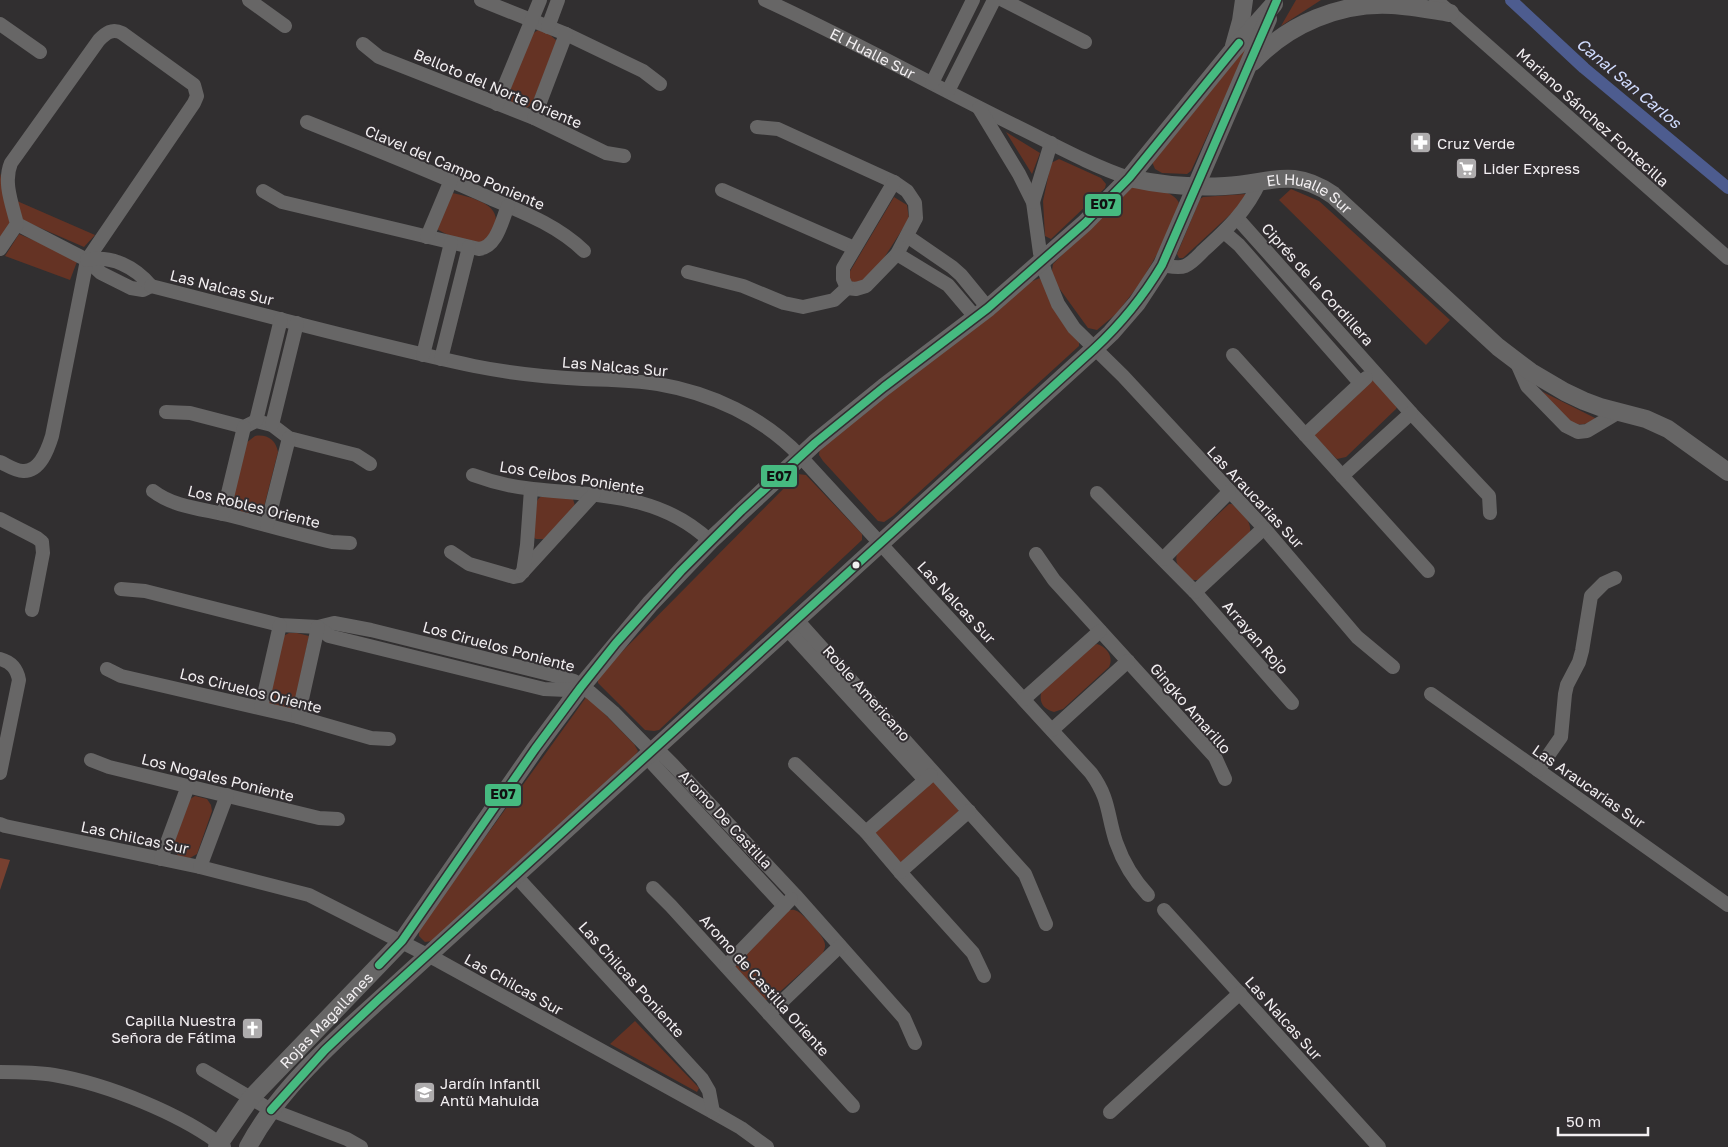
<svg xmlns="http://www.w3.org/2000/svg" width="1728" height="1147" font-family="'Golos Text',sans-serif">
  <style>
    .green { fill: #653324 }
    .forest { fill: #774030 }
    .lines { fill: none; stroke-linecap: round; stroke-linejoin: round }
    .canal { stroke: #4d5c8f; stroke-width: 12 }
    .minor { stroke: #676666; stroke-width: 14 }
    .tertiary { stroke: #676666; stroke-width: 18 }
    .bus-1-casing { stroke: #322e31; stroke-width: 11 }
    .bus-1 { stroke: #46ba80; stroke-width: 8 }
    .bus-dot { fill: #f2eff1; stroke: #322e31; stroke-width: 2 }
    .labels { text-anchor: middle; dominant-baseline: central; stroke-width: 4; stroke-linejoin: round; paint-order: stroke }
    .street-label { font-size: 15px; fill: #f2eff1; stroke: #322e31 }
    .poi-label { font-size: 15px; fill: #f2eff1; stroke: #322e31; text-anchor: start }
    .water-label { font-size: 16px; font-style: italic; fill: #d0dcfe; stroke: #322e31 }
    .line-badge { stroke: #322e31; stroke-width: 2 }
    .pale-badge-label { font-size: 14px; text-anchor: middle; font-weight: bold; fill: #111 }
  </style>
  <rect width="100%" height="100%" fill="#312f30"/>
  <path class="green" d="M1296,0H1321L1281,26Z
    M538,30L548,33L557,41L532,104L527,108C517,105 508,104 507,92L532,34Z
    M1253,36L1191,171L1187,174L1162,173L1155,169L1152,162Z
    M1006,132L1040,153L1032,174Z
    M1059,159L1101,178L1106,184L1105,188L1051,239L1045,236L1043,201L1051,163Z
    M0,173L10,224L0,238Z
    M1133,184C1147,188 1173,189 1179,203L1168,235L1141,282L1117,313L1097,330L1088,328L1051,277L1053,264Z
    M1291,189L1319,201L1450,320L1426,345L1279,200Z
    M452,193C466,196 496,202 496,220C496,226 492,230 490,235C487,239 484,243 478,244C470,244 444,234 437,229Z
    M1246,194L1247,199L1183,258H1179L1177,254L1200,199L1203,197Z
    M894,197L907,205L909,219L882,261L858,285L846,278Z
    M17,201L95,235L84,247L22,220Z
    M19,234L78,259L70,280L5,256Z
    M1040,278L1059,316L1079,341V346L893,516L884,522L878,521L823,461L819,455L820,447L1030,282Z
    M1370,374L1397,407L1396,409L1346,457L1337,459L1313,436Z
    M1539,390L1597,419C1569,436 1556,409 1539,390Z
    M255,436C267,434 276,440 278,452L264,507C253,516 240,515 232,502L246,443Z
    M798,474L806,475L862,534V540L659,730L654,731L645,730L598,683V676Z
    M548,496L573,499L575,506L544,539H536L533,537C534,528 533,504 539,498C541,496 545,496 548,496Z
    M1229,504H1232C1241,512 1252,520 1250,533L1198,580H1192C1183,571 1172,565 1178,552Z
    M289,633H297L309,636L294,707L291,710L268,706L283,636Z
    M1097,644C1107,647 1114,657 1109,667L1063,709L1054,712C1043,709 1038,702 1042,690L1090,647Z
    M587,696L634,744L638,751L633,758L432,941L425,942L419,936V929Z
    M934,781L959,807L958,812L902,862L900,863L875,834L876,829Z
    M195,796L207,799L211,805L212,811L197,854L190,858L179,857L172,848L190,799Z
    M789,910C792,910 793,909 797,911C803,914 822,934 824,941C826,945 825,948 823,953L773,998L766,1000L763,999L735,969V963Z
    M635,1021L699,1088L697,1092L610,1044Z"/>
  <path class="forest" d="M0,858L10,860L0,890Z"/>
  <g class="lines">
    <path class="canal" d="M1511,0L1584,68L1728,188"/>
    <g class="minor">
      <path d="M249,0L285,26"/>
      <path d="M481,0L566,34L643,71L660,84"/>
      <path id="s1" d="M765,0C850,39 932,85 1016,126C1053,144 1090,165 1129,178"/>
      <path d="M1003,0L1085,42"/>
      <path d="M1436,0L1728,258"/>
      <path d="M0,24L40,52"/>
      <path d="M548,27L558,0"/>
      <path d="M363,44L379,57L534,118L606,153L624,156"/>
      <path d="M932,83L973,0"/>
      <path d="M948,91L994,0"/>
      <path d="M497,104L540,0"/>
      <path d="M979,108L1019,174L1033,202L1040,253L1045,272L1058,304L1074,328L1123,376L1264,528L1357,637L1393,667"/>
      <path d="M534,118L566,34"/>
      <path d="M307,122C369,147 431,171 492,199C525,213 558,226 584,251"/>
      <path d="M757,127L778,129L894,182L907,191L915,203L916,218L897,254L866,286L856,289L847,288"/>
      <path d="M722,190L854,248"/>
      <path d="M263,191L282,202L479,249C497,247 502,220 508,206"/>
      <path d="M1033,202L1051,143"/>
      <path d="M1237,218L1411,413L1489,496L1490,513"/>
      <path d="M17,224L87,260L101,273L131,288L143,290L151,286"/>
      <path d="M1224,232L1239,245L1360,383"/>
      <path d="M907,236L952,267L961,275L988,308"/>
      <path d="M427,237L451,180"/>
      <path d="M0,249L17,224C12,204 3,182 11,163L99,40C106,33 112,28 122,33L194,85L197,96L194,103L87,260L52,436C48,449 40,472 23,471C15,471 7,465 0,462"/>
      <path d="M897,254L948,285L976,318"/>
      <path d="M87,260C112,255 135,267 151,286"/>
      <path d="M1162,265C1169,266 1178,269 1185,266C1192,263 1198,256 1203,251C1226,230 1247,211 1260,181"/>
      <path d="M688,272L743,286L784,303L803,307L834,300L847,288"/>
      <path d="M151,286C258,313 365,343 474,366C509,373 546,377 583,379C608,380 633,380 658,384C711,393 763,417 800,456L1091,773C1110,799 1107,815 1116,842C1123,862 1134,880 1148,895"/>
      <path d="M847,288L843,279V268L894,182"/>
      <path d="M423,355L451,243"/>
      <path d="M1233,355L1428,571"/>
      <path d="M441,359L469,247"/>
      <path d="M1516,361L1527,386L1566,426L1578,432L1587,431L1619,412"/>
      <path d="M166,412L190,413L244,427L256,421L272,425L289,438L356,455L370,464"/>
      <path d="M256,421L281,319"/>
      <path d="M272,425L297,323"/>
      <path d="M1305,435L1366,378"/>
      <path d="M473,475C492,482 512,487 533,489C598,496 659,493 710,541"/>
      <path d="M1342,476L1411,413"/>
      <path d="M153,491C175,508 205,509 232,516C266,525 298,534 332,542L350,543"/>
      <path d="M1097,493L1195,592L1292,703"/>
      <path d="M223,514L244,427"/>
      <path d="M0,519L37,538L42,542L43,553L32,610"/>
      <path d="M267,525L289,438"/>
      <path d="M451,552L469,564L514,577L519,576L594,494"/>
      <path d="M1036,554L1054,580L1215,757L1225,779"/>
      <path d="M1163,559L1229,492"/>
      <path d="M523,572L527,545L531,489"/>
      <path d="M121,589L145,591L280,625L318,627L334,623L371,630L553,675L574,681L591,693L613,712L651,751L663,755L673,765L795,895L904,1018L915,1043"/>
      <path d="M1195,592L1264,528"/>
      <path d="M796,619L1025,874L1046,924"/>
      <path d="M318,627L329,636L544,689L567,690L581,687"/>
      <path d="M786,628L925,780"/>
      <path d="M0,659C11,662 17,668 19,680L0,773"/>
      <path d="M107,669L121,676L298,717L371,738L389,739"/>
      <path d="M1431,694L1728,905"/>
      <path d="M1024,699L1100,631"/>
      <path d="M261,708L280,625"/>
      <path d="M298,717L318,627"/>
      <path d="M1052,730L1128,661"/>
      <path d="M651,751L653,764L784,906"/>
      <path d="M91,760L109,767L319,818L338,819"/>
      <path d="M795,764L866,832L900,872L973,953L984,976"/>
      <path d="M1538,770L1561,737L1565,694L1567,685L1579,662L1582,651L1591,596L1604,583L1615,578"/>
      <path d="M0,824L5,826L200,867L309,895L439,961L713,1112L741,1128L767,1147"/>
      <path d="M866,832L931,775"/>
      <path d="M161,859L188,786"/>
      <path d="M200,867L227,795"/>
      <path d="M900,872L969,811"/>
      <path d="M515,875L702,1079L709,1091L713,1112"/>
      <path d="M653,888L671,906L853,1106"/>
      <path d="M1164,910L1379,1147"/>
      <path d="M726,966L791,899"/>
      <path d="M769,1014L840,946"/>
      <path d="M203,1070L271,1110L347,1139L361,1147"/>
      <path d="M0,1072C18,1072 36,1072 54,1075C107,1084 182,1114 224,1147"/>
      <path d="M1110,1112L1240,993"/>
    </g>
    <g class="tertiary">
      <path d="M1234,46L1241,21L1244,0"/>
      <path d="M1253,62C1288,24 1341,2 1392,5C1412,6 1431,10 1450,13"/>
      <path id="s2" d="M1129,178C1161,185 1193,188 1225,186C1270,184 1291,166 1333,195L1498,347L1531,372L1565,392L1584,401L1600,407L1646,419L1668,429L1728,472"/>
      <path id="s3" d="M217,1147L250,1099L402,941L535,749L581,687L650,604L710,541L815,443L884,387L988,308L1085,223L1129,178L1233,50L1274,4"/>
      <path d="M248,1147C272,1102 308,1066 344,1032L1094,349L1111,333L1137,303L1162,265L1268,19"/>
    </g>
    <defs>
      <path id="bus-1" d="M379,965L402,941L535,749L581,687L616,643L681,571L741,511L815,443L884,387L988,308L1085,223L1129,178L1239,43
        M271,1110L325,1050L378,1000L1094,349C1121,324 1143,297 1162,265L1277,0"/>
    </defs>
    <use href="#bus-1" class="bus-1-casing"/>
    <use href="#bus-1" class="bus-1"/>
  </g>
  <defs>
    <symbol id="pharmacy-square" viewBox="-11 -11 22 22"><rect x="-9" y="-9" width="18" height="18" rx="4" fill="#aeacad" stroke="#322e31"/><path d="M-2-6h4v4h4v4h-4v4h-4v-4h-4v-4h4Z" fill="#fff"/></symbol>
    <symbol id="supermarket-square" viewBox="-11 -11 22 22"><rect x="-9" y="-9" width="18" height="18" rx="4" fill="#aeacad" stroke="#322e31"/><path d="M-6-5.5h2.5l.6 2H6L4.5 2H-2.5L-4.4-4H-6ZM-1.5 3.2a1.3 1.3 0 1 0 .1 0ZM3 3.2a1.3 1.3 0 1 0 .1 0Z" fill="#fff"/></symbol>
    <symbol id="church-square" viewBox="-11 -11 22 22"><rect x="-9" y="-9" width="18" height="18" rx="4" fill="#aeacad" stroke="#322e31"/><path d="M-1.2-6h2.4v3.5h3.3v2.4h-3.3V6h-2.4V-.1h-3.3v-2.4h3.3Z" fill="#fff"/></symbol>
    <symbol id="school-square" viewBox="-11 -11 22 22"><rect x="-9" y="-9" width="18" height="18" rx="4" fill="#aeacad" stroke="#322e31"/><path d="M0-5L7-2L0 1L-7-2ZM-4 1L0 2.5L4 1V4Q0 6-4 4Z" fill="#fff"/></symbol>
  </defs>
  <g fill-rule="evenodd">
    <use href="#pharmacy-square" x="1408" y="130" width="25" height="25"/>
    <use href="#supermarket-square" x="1454" y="156" width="25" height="25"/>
    <use href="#church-square" x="240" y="1016" width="25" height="25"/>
    <use href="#school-square" x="412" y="1080" width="25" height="25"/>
  </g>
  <circle class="bus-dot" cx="856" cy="565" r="4.5"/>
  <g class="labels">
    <g class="street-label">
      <text stroke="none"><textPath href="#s1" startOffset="120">El Hualle Sur</textPath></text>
      <text transform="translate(498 88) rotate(23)">Belloto del Norte Oriente</text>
      <text transform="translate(1593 117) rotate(42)">Mariano Sánchez Fontecilla</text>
      <text transform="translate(455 167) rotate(23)">Clavel del Campo Poniente</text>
      <text stroke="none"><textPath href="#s2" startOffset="185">El Hualle Sur</textPath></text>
      <text transform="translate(1318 284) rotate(48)">Ciprés de la Cordillera</text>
      <text transform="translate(222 287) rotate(14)">Las Nalcas Sur</text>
      <text transform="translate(615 366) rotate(5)">Las Nalcas Sur</text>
      <text transform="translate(572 477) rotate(9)">Los Ceibos Poniente</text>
      <text transform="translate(1256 497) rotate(47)">Las Araucarias Sur</text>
      <text transform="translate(254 506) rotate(14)">Los Robles Oriente</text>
      <text transform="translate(957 602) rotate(47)">Las Nalcas Sur</text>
      <text transform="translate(1256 637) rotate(49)">Arrayan Rojo</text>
      <text transform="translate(499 646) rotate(15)">Los Ciruelos Poniente</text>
      <text transform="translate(251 690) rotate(14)">Los Ciruelos Oriente</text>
      <text transform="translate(867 693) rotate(48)">Roble Americano</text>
      <text transform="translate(1191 708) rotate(49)">Gingko Amarillo</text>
      <text transform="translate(218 777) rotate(14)">Los Nogales Poniente</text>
      <text transform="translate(1589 786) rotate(35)">Las Araucarias Sur</text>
      <text transform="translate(726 819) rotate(47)">Aromo De Castilla</text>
      <text transform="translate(135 837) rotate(12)">Las Chilcas Sur</text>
      <text transform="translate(632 979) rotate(48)">Las Chilcas Poniente</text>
      <text transform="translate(514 984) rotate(29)">Las Chilcas Sur</text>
      <text transform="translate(765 985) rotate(48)">Aromo de Castilla Oriente</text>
      <text transform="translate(1284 1018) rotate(48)">Las Nalcas Sur</text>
      <text stroke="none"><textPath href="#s3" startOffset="168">Rojas Magallanes</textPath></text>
    </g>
    <g class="poi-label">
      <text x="1437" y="143">Cruz Verde</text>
      <text x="1483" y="168">Lider Express</text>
      <text x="236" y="1020" text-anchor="end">Capilla Nuestra<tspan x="236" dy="17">Señora de Fátima</tspan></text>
      <text x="440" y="1083">Jardín Infantil<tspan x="440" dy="17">Antü Mahuida</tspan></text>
    </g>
    <g class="water-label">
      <text transform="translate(1629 83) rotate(40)">Canal San Carlos</text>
    </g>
  </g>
  <g class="line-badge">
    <rect x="1084" y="193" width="38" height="24" rx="5" fill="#46ba80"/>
    <rect x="760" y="464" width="38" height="24" rx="5" fill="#46ba80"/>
    <rect x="484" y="783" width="38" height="24" rx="5" fill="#46ba80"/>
  </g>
  <g class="pale-badge-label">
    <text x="1103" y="209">E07</text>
    <text x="779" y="481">E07</text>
    <text x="503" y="799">E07</text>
  </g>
  <path d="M1558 1127v8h90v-8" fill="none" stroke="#f2eff1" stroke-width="2.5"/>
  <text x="1566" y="1127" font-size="15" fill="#f2eff1" stroke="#322e31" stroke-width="4" paint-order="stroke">50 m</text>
</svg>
